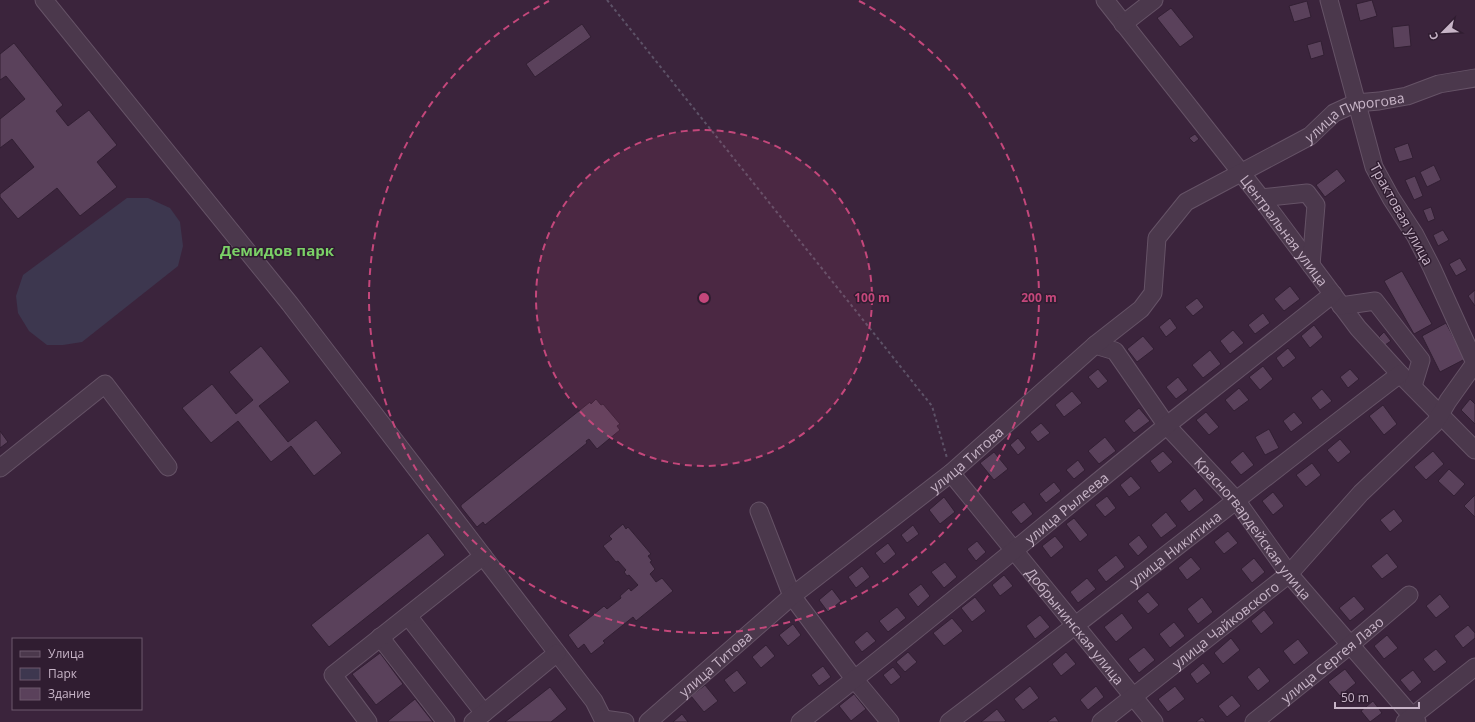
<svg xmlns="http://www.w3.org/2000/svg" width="1475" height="722" font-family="'Open Sans',sans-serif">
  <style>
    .green { fill: #3d374f }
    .building { fill: #5a415b; stroke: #321f33 }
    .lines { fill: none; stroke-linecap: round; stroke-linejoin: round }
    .minor-casing { stroke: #665367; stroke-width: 19 }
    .path { stroke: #5d5267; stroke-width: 2; stroke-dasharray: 3 3; stroke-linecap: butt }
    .minor { stroke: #4b384c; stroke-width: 17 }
    .ring { fill: none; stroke: #c4477b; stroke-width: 2; stroke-dasharray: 7 5 }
    .labels { text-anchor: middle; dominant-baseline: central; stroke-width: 3; stroke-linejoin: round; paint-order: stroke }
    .street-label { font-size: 14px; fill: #c7b4c7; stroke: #301d31 }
    .neighbourhood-label { font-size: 15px; font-weight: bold; fill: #7bd067; stroke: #301d31 }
    .centre { fill: #c4477b; stroke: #301d31; stroke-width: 2 }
    .ring-label { font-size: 12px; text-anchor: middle; font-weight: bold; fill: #c4477b; stroke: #301d31; stroke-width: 3; stroke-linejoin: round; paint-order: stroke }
  </style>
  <rect width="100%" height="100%" fill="#3b243c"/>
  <path class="green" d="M127,198H148L170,208L180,222L183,246L178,266L82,342L63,345H47L29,331L18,313L16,296L23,275Z"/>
  <path class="building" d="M1372,0L1377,16L1360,21L1356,4Z
    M1307,1L1311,17L1294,22L1289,6Z
    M1171,8L1194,37L1180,47L1157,18Z
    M582,24L591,37L535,77L526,64Z
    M1409,25L1411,46L1394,48L1392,27Z
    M1321,41L1324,55L1311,59L1307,45Z
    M14,43L63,105L56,111L68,126L89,110L117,145L97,162L117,187L80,216L57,188L18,219L0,197V194L34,167L12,139L0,148V119L25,99L6,76L0,80V54Z
    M1195,134L1199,139L1194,143L1189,138Z
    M1408,143L1413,158L1399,162L1394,148Z
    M1434,165L1441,180L1427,187L1420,172Z
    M1337,169L1346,181L1325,197L1316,185Z
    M1415,176L1423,196L1414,200L1405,180Z
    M1431,207L1435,219L1428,222L1423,210Z
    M1443,230L1449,240L1438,246L1433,235Z
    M1460,258L1467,270L1456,276L1449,264Z
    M1402,271L1432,324L1414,334L1384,281Z
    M1290,286L1300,299L1284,311L1274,299Z
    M1475,290V306L1468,296Z
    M1197,298L1204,307L1193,316L1185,307Z
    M1263,313L1270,323L1255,334L1248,325Z
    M1170,318L1177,328L1166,337L1159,327Z
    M1446,323L1465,359L1440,372L1422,336Z
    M1314,325L1323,337L1310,348L1301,336Z
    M1233,330L1244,343L1230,354L1220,341Z
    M1384,332L1391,341L1385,345L1379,337Z
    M1143,336L1154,349L1137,362L1127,349Z
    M261,346L290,382L259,406L288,442L316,420L342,453L314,476L291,446L271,462L238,421L211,443L182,408L212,384L236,414L253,400L229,372Z
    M1288,348L1296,358L1283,368L1276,358Z
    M1210,350L1221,364L1203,378L1192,365Z
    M1263,366L1273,379L1260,390L1249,377Z
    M1098,369L1108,381L1098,389L1088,377Z
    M1350,369L1359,379L1348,388L1340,377Z
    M1178,377L1188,390L1176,399L1166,387Z
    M1239,388L1249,400L1234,411L1225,400Z
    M1322,389L1332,401L1320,410L1311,398Z
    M1072,391L1082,403L1064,417L1055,405Z
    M596,399L601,405L603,404L620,424L617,426L620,430L597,449L589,439L586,441L587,443L485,525L483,522L477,527L461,507V505L590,402L591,404Z
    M1470,399L1475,404V424L1461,410Z
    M1383,405L1397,424L1384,435L1369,416Z
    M1139,408L1150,421L1134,433L1124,421Z
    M1206,412L1219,427L1209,435L1196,420Z
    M1294,412L1303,423L1291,432L1283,421Z
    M1041,423L1050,433L1038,442L1030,432Z
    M1269,429L1279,448L1265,455L1255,437Z
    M0,431L8,442L0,448Z
    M1105,437L1116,451L1099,464L1088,451Z
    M1018,438L1026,448L1018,455L1010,445Z
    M1340,439L1351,452L1338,463L1327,450Z
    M1163,451L1173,462L1159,473L1150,461Z
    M1243,451L1254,465L1241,475L1230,462Z
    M1433,451L1444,464L1426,480L1414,467Z
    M994,452L1008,469L994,480L980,463Z
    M1078,460L1085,470L1074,479L1066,470Z
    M1312,463L1321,475L1306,487L1296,475Z
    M1449,469L1465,484L1454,496L1438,481Z
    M1131,476L1141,488L1129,497L1120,485Z
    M1054,482L1061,491L1046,503L1039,494Z
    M1195,488L1204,500L1189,512L1180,501Z
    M1273,492L1284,506L1273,515L1262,501Z
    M1475,495V517L1464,506Z
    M1107,496L1116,508L1105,517L1095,505Z
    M944,497L955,512L940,524L929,510Z
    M1024,502L1033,514L1021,524L1011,512Z
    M1394,509L1403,521L1390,532L1380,520Z
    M1166,512L1177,526L1161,538L1151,525Z
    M1074,518L1088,535L1080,542L1066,524Z
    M623,524L626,529L628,527L651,554L648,556L652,561L650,562L655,569L650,574L656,582L662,578L673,591L636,621L633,617L603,641L605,643L591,654L584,644L578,649L568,635L604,606L607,609L621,598L620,596L629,588L631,591L638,585L629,575L627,576L624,572L626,570L618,561L616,562L603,546L612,539L609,536Z
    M913,525L919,534L907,543L901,535Z
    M1228,531L1238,543L1224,554L1214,542Z
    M428,533L445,555L329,647L311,625Z
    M1139,535L1148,547L1138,556L1128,544Z
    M1055,536L1064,547L1051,558L1042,546Z
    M977,541L986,552L976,561L967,549Z
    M888,543L896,554L884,564L875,553Z
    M1387,553L1398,567L1382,579L1371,566Z
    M1116,555L1125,567L1106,582L1097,570Z
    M1191,557L1201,569L1187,580L1178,568Z
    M1254,558L1265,572L1252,583L1241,569Z
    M945,562L957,577L944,588L931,572Z
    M862,566L870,577L856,588L848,577Z
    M1004,575L1013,586L1000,596L992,585Z
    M1087,578L1096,589L1078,603L1070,592Z
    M921,584L930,596L918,607L908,594Z
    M832,589L841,601L828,612L819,600Z
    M1148,592L1159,605L1148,614L1137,601Z
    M1440,594L1450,607L1436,618L1426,606Z
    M1354,596L1365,609L1350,621L1339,608Z
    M975,597L986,611L972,622L961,608Z
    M1202,597L1213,612L1198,624L1187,609Z
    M897,607L906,618L888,632L879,621Z
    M1264,610L1274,623L1261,634L1251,621Z
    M1122,613L1133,628L1116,642L1104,627Z
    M1040,615L1050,627L1035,639L1026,626Z
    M952,618L963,631L944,646L933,633Z
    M1174,622L1185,636L1170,648L1159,634Z
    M793,624L801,635L788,646L779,635Z
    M1468,625L1475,633V638L1463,648L1454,636Z
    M867,631L876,641L862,652L854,642Z
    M1387,635L1398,648L1384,659L1374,646Z
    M1231,638L1240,650L1223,664L1214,653Z
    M1298,639L1309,653L1294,665L1283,651Z
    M766,645L775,656L761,668L752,657Z
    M1144,647L1155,660L1139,673L1128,659Z
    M1436,649L1447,662L1434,672L1423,659Z
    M908,652L917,662L905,672L896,662Z
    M1066,652L1076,664L1061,676L1052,664Z
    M380,653L403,684L376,705L352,674Z
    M1203,663L1211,673L1197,684L1190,674Z
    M823,666L831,677L819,686L811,675Z
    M893,667L901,677L891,685L883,675Z
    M1259,667L1270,681L1258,691L1247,677Z
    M1345,669L1356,683L1340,696L1328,682Z
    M737,670L747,683L734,693L724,680Z
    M1413,670L1422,682L1410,692L1400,680Z
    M705,685L718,701L704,712L691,696Z
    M1030,686L1039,698L1023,710L1014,699Z
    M1096,686L1104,697L1088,710L1080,700Z
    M1175,686L1185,699L1168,712L1158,699Z
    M550,687L567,709L551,722H505Z
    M854,694L866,709L851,721L839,706Z
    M1232,695L1241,706L1227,717L1218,706Z
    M415,699L433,722H388V721Z
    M1373,701L1382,713L1370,722L1361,711Z
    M997,709L1006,721L1004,722H981Z
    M682,714L688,722H673Z
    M1055,716L1059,722H1047Z
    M1202,717L1206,722H1196Z"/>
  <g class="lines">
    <defs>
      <g id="minor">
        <path d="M44,0L290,304L594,701L603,719"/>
        <path id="s1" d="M1105,0L1261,198L1358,328L1400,374L1475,450"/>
        <path d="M1123,24L1154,0"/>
        <path d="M1261,198L1307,193L1316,205L1311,265"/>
        <path d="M1341,306L1375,301L1421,360L1413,386"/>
        <path id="s2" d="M1095,345L1115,351L1167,426L1236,500L1289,574L1417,722"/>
        <path d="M0,468L105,384L168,467"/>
        <path id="s3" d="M951,473L1154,722"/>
        <path d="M759,511L792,596L855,680L890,722"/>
        <path d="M408,616L484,713"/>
        <path d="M380,637L446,722"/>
        <path d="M603,719L625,722"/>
        <path d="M368,722L333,675L483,556"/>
        <path d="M473,722L557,653"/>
        <path id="s4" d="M648,722L792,596L951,473L1095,345L1141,309L1153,293L1157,238L1186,202L1310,136L1334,113L1356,103L1379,101L1407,96L1439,84L1475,78"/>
        <path id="s5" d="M800,722C924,626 1044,525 1166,426C1221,382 1277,338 1333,294"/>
        <path id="s6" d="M949,722C1100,608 1249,489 1400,374"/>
        <path id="s7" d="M1101,722L1289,574L1361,493L1435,423L1448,401L1475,363L1432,268L1415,235L1391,198L1374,167L1329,0"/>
        <path id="s8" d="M1254,722L1350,645L1409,595"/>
        <path d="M1405,722L1475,667"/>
      </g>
    </defs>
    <use href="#minor" class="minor-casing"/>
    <path class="path" d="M607,0L932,406L947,458"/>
    <use href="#minor" class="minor"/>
  </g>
  <circle cx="704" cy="298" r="168" fill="#c4477b" fill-opacity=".12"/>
  <g class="ring">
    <circle cx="704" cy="298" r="168"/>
    <path d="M859 1A335 335 0 1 1 549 1"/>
  </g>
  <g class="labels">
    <g class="street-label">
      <text stroke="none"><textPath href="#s4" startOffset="956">улица Пирогова</textPath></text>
      <text transform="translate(1402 214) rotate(61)">Трактовая улица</text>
      <text stroke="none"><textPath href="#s1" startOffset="292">Центральная улица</textPath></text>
      <text stroke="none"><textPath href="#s4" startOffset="413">улица Титова</textPath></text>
      <text stroke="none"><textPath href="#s5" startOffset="342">улица Рылеева</textPath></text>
      <text stroke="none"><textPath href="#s2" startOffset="246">Красногвардейская улица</textPath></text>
      <text stroke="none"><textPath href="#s6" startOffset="285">улица Никитина</textPath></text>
      <text stroke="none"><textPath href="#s7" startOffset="158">улица Чайковского</textPath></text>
      <text stroke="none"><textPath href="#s3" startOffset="197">Добрынинская улица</textPath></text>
      <text stroke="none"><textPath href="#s8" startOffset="100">улица Сергея Лазо</textPath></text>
      <text stroke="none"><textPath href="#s4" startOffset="89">улица Титова</textPath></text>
    </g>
    <g class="neighbourhood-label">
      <text x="277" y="250">Демидов парк</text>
    </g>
  </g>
  <circle cx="704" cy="298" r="6" class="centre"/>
  <g class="ring-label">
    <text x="872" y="302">100 m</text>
    <text x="1039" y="302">200 m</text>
  </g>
  <rect x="12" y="638" width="130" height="72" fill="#301d31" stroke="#6c596d"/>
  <rect x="20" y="651" width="20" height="6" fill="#4b384c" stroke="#6c596d"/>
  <text x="48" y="658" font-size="12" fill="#c7b4c7">Улица</text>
  <rect x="20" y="668" width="20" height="12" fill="#3d374f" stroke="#6c596d"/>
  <text x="48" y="678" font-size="12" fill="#c7b4c7">Парк</text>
  <rect x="20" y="688" width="20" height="12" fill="#5a415b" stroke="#6c596d"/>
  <text x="48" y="698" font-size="12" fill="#c7b4c7">Здание</text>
  <g transform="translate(1443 32) rotate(246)" stroke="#301d31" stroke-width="3" paint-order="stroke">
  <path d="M0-3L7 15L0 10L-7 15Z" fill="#c7b4c7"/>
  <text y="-6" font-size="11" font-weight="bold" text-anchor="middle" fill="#c7b4c7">С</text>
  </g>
  <path d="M1335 702v6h84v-6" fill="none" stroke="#c7b4c7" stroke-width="2"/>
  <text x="1341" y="702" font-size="12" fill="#c7b4c7" stroke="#301d31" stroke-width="3" paint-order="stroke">50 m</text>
</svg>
